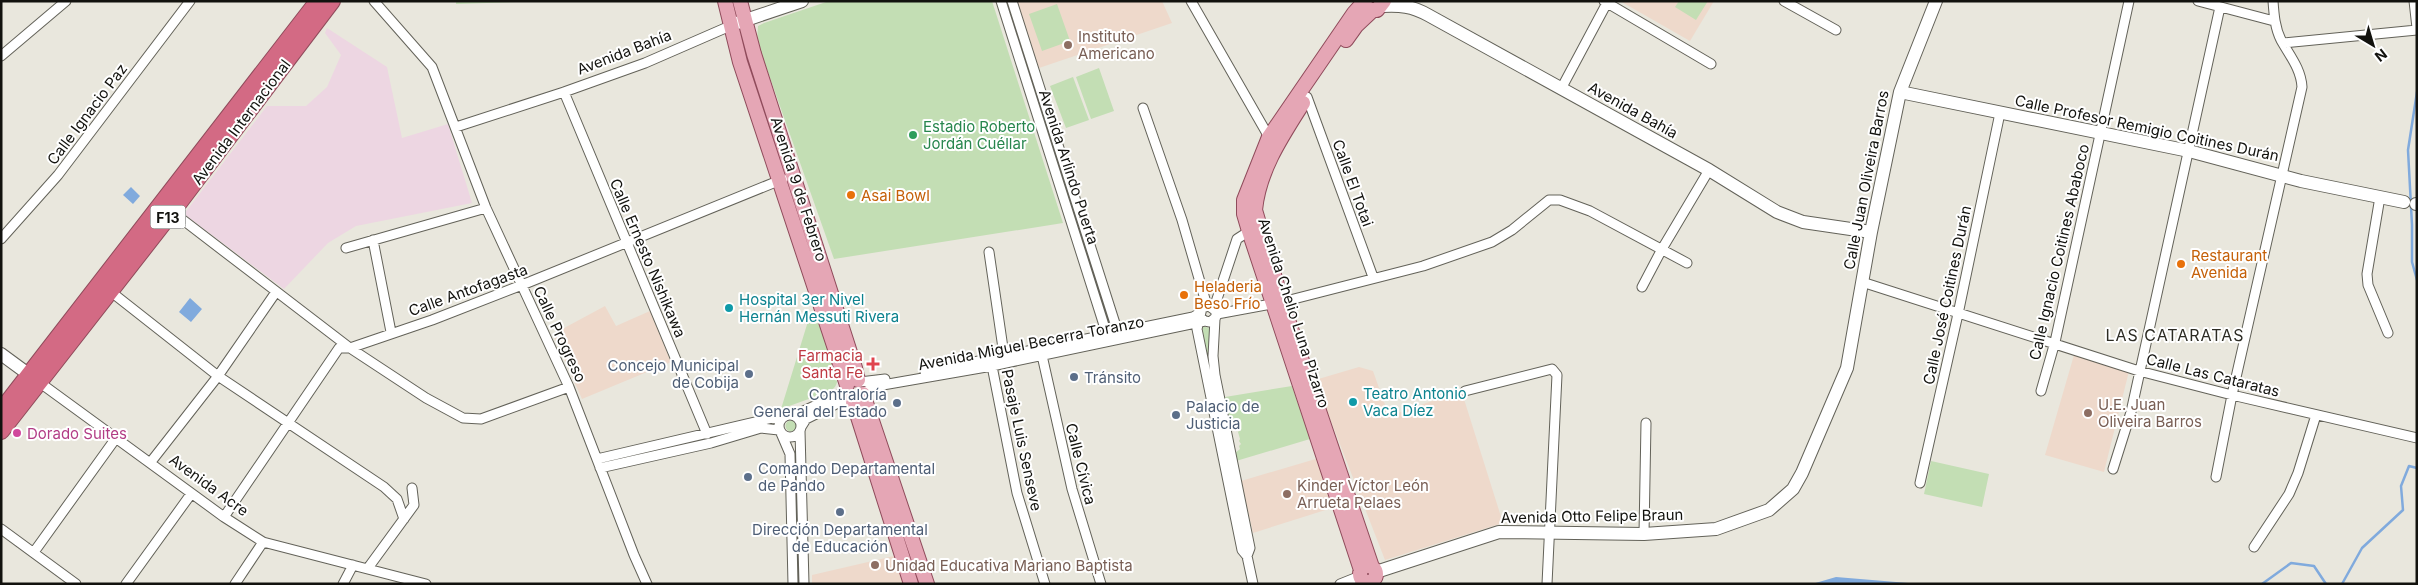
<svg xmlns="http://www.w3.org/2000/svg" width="2418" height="585" font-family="Inter,sans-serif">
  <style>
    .commercial { fill: #edd6e2 }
    .education { fill: #eed9cb }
    .green { fill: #c3deb4 }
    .water { fill: #80aadd }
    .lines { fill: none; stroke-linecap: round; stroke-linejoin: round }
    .stream { stroke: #80aadd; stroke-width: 2.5 }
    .street-casing { stroke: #636259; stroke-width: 11 }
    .secondary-casing { stroke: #636259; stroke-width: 14 }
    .primary-casing { stroke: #8f4b5b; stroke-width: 16 }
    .highway-casing { stroke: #8f4b5b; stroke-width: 18 }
    .street { stroke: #fff; stroke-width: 9 }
    .secondary { stroke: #fff; stroke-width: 12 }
    .primary { stroke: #e5a6b5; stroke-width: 14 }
    .highway { stroke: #d36a84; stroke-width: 16 }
    .education-dot { fill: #8d6e63; stroke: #fff; stroke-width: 2 }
    .leisure-dot { fill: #2e9e5b; stroke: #fff; stroke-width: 2 }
    .food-dot { fill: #e8710a; stroke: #fff; stroke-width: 2 }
    .culture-dot { fill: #0f9aa8; stroke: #fff; stroke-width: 2 }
    .health-dot { fill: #e0444e; stroke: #fff; stroke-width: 2 }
    .service-dot { fill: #5c6f8a; stroke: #fff; stroke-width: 2 }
    .hotel-dot { fill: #d1479c; stroke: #fff; stroke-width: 2 }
    .labels { text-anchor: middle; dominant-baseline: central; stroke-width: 4; stroke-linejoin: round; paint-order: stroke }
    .shield { fill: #fff; stroke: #595956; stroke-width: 1 }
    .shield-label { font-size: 14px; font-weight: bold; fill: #12120e }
    .education-label { font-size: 15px; fill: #785e54; stroke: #fff; text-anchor: start }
    .street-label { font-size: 15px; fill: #12120e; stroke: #fff }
    .leisure-label { font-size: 15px; fill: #27864d; stroke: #fff; text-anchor: start }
    .food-label { font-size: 15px; fill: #c56008; stroke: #fff; text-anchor: start }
    .culture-label { font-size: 15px; fill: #0d838f; stroke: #fff; text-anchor: start }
    .health-label { font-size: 15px; fill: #be3a42; stroke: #fff; text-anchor: end }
    .service-label { font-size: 15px; fill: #4e5e75; stroke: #fff; text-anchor: start }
    .hotel-label { font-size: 15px; fill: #b23c85; stroke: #fff; text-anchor: start }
    .neighbourhood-label { font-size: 16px; letter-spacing: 1px; fill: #2c2b23; stroke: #fff }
  </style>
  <rect width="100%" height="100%" fill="#e9e7dd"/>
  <path class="commercial" d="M327,28L387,67L402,138L448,124L472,203L356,226L328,243L284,289L184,214L267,106H306L327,87L341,55L325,33Z"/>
  <path class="education" d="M1016,1H1162L1172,23L1039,68Z
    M1620,1H1714L1690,41Z
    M605,306L616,326L650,311L671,362L582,399L553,334Z
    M2074,355L2129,371L2104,472L2045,455Z
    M1359,367L1373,371L1389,416L1455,393L1463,396L1503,523L1385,560L1315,380Z
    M1319,458L1335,507L1253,533L1241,481Z
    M894,556L904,584H812V575Z"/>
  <path class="green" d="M456,1H547L456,4Z
    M829,1H992L1063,223L834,259L757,41L758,26L764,23Z
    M1679,1H1708L1696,20L1675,7Z
    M1057,4L1070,41L1042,51L1029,14Z
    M1099,68L1114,111L1091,119L1076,77Z
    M1073,77L1089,120L1066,128L1050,86Z
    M816,317L838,377C837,385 835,389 828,392L781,409L809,318Z
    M1202,326L1209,328L1210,373Z
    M1292,386L1310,439L1236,461L1235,453L1240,449L1239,446L1241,444L1239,441L1240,439L1238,432L1239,431L1237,427L1232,430L1225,397Z
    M785.5 426a5.5 5.5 0 1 1 11 0a5.5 5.5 0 1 1-11 0Z
    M1931,461L1989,474L1982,507L1924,494Z"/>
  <path class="water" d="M131,187L140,196L133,204L123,195Z
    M190,298L202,309L191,322L179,312Z
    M1836,577L1920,584H1812Z"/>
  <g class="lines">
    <path class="stream" d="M2417,92L2408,150L2412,225V262L2417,280
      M2262,584L2291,563L2314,566L2326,584
      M2342,584L2362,548L2403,510L2401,486L2409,466L2417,468"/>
    <defs>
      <path id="street" d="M374,1L432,67L486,208L569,387L634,555L647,584
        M1001,1L1109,341
        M1012,1L1120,339
        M1191,1L1269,137
        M1604,1L1711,64
        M1784,1L1836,30
        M2198,1L2274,21
        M2414,1L2417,28
        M2283,43L2417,30
        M1,56L66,1
        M1561,89L1608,1
        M564,92L707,434
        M1307,97L1373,277
        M1143,108L1182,220L1207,306
        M456,127L564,92L645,63L730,26
        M2380,197L2367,274L2368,285L2388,333
        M170,210L350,348L426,398L463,418L481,419L569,387
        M1,239L58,175L190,1
        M373,240L391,332
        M346,248L486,208
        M989,252L1004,355
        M1862,282L2139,371L2232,395L2417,438
        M1642,287L1662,249L1709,170
        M110,291L218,376L384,487L397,499L404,519
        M1214,308L1237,239L1251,230
        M1217,314L1282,302L1423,266L1492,242L1512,230L1549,200H1560L1590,211L1687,263
        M1201,318L1205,321L1210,322L1216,317V311L1209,306L1202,308L1197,329L1242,550L1247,556L1253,584
        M1215,319L1213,356L1215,375L1250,548L1247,556
        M1041,351L1072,489L1101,584
        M991,361L1017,493L1045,584
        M925,372L1193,317L1200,313
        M39,382L224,517L263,542L426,584
        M860,382L885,379
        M1465,391L1552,369L1557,375L1547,584
        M2041,391L2055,342L2129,1
        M864,392L877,386L992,366L1205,321
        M779 426a11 11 0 1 1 22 0a11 11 0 1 1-22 0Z
        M795,415L846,391
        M801,427L806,419L850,397
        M800,431L804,584
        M781,433L790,454L793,584
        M597,459L785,415
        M150,463L218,376L276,292
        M600,468L711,443L761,428L779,430
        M2113,469L2131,412L2220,7
        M2216,477L2232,395L2302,87C2301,69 2290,56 2281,40C2275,28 2274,15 2273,1
        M1920,483L1958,314L2000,113
        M224,517L339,348H350L432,320L522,285L783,179
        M1,529L76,584
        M1644,534L1646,423
        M2254,547L2289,494L2298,473L2316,415
        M34,552L116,438
        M368,568L414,505L412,488
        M126,584L191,494
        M235,584L263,542
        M343,584L353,565
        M1340,584L1360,576"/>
      <path id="secondary" d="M1382,6C1400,5 1412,6 1428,15L1709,170L1777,212L1803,222L1871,232
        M737,23L802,1
        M1900,92L2189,151L2301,181L2404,202
        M2416,204H2417
        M1,354L35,379
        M1376,572L1499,532L1644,534L1716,529L1769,510L1793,489L1802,473L1847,368L1871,232L1900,92L1936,1"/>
      <path id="primary" d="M725,1L740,62L847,385
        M740,1L754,54L855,368L858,380
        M1365,6L1370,10H1377L1384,1
        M1346,40L1356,26L1373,10
        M1303,103C1282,136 1259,170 1255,210L1282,302L1372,567
        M863,394L927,584
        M852,398L911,584
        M1360 574a8 8 0 1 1 16 0a8 8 0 1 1-16 0Z
        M1361,570L1249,231L1244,214V200L1269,137L1354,13L1363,3"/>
      <path id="highway" d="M1,411L315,5
        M1,431L172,212L332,1"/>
    </defs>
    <use href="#street" class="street-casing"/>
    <use href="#secondary" class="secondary-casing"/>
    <use href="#primary" class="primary-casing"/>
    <use href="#highway" class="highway-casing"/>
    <use href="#street" class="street"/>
    <use href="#secondary" class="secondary"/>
    <use href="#primary" class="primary"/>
    <use href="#highway" class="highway"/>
  </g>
  <g class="education-dot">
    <circle cx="1068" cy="45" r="5"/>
    <circle cx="2088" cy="413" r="5"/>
    <circle cx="1287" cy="494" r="5"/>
    <circle cx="875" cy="565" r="5"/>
  </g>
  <circle class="leisure-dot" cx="913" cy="135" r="5"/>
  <g class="food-dot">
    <circle cx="851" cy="195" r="5"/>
    <circle cx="2181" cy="264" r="5"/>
    <circle cx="1184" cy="295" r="5"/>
  </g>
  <g class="culture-dot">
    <circle cx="729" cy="308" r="5"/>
    <circle cx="1353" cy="402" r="5"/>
  </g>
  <path class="health-dot" d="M870.5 356.5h5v5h5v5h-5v5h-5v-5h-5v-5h5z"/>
  <g class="service-dot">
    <circle cx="749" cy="374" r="5"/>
    <circle cx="1074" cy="377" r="5"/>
    <circle cx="897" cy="403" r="5"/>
    <circle cx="1176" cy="415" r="5"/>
    <circle cx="748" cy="477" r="5"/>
    <circle cx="840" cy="512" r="5"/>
  </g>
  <circle class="hotel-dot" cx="17" cy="433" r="5"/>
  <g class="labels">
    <rect class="shield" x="150.5" y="205.5" width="35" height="23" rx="4"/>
    <g class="shield-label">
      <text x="168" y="217">F13</text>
    </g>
    <g class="education-label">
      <text x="1078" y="36">Instituto<tspan x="1078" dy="17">Americano</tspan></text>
      <text x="2098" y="404">U.E. Juan<tspan x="2098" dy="17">Oliveira Barros</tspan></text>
      <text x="1297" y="485">Kinder Víctor León<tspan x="1297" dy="17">Arrueta Pelaes</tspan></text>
      <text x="885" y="565">Unidad Educativa Mariano Baptista</text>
    </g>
    <g class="street-label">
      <text transform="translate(624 52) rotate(-21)">Avenida Bahía</text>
      <text transform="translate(1633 110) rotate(29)">Avenida Bahía</text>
      <text transform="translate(87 114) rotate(-53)">Calle Ignacio Paz</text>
      <text transform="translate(241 122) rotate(-53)">Avenida Internacional</text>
      <text transform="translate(2147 128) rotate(12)">Calle Profesor Remigio Coitines Durán</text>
      <text transform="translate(1069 167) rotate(72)">Avenida Arlindo Puerta</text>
      <text transform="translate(1866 180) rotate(-79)">Calle Juan Oliveira Barros</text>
      <text transform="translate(1353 183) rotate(70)">Calle El Totai</text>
      <text transform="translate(799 189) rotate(72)">Avenida 9 de Febrero</text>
      <text transform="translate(2059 252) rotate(-77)">Calle Ignacio Coitines Ababoco</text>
      <text transform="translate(648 258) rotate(67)">Calle Ernesto Nishikawa</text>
      <text transform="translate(468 290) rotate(-20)">Calle Antofagasta</text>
      <text transform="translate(1947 295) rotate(-78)">Calle José Coitines Durán</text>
      <text transform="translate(1294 313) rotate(72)">Avenida Chelio Luna Pizarro</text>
      <text transform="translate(560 334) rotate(65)">Calle Progreso</text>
      <text transform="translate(1031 343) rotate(-11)">Avenida Miguel Becerra Toranzo</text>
      <text transform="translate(2213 375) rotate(14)">Calle Las Cataratas</text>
      <text transform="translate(1022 440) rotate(78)">Pasaje Luis Senseve</text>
      <text transform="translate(1081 464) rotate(76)">Calle Cívica</text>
      <text transform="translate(209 485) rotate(36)">Avenida Acre</text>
      <text transform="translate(1592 516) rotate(-1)">Avenida Otto Felipe Braun</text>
    </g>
    <g class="leisure-label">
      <text x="923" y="126">Estadio Roberto<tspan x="923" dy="17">Jordán Cuéllar</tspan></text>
    </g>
    <g class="food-label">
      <text x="861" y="195">Asai Bowl</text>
      <text x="2191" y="255">Restaurant<tspan x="2191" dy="17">Avenida</tspan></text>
      <text x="1194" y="286">Heladeria<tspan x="1194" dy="17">Beso Frío</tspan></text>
    </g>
    <g class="culture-label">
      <text x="739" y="299">Hospital 3er Nivel<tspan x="739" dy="17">Hernán Messuti Rivera</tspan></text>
      <text x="1363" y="393">Teatro Antonio<tspan x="1363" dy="17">Vaca Díez</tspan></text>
    </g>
    <g class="health-label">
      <text x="863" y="355">Farmacia<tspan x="863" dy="17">Santa Fe</tspan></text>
    </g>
    <g class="service-label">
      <text x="739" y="365" text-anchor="end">Concejo Municipal<tspan x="739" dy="17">de Cobija</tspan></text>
      <text x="1084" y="377">Tránsito</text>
      <text x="887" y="394" text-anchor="end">Contraloría<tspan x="887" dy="17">General del Estado</tspan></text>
      <text x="1186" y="406">Palacio de<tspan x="1186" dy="17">Justicia</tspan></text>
      <text x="758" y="468">Comando Departamental<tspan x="758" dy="17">de Pando</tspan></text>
      <text x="840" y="529" text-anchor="middle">Dirección Departamental<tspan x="840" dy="17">de Educación</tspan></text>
    </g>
    <g class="hotel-label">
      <text x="27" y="433">Dorado Suites</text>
    </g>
    <g class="neighbourhood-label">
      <text x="2175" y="335">LAS CATARATAS</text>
    </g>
  </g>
  <rect width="2418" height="585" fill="none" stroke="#12120e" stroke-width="5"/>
  <g transform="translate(2373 45) rotate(142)" stroke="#ffffff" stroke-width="4" paint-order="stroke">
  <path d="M0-4L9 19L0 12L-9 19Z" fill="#12120e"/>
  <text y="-8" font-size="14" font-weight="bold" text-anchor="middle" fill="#12120e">N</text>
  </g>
</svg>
